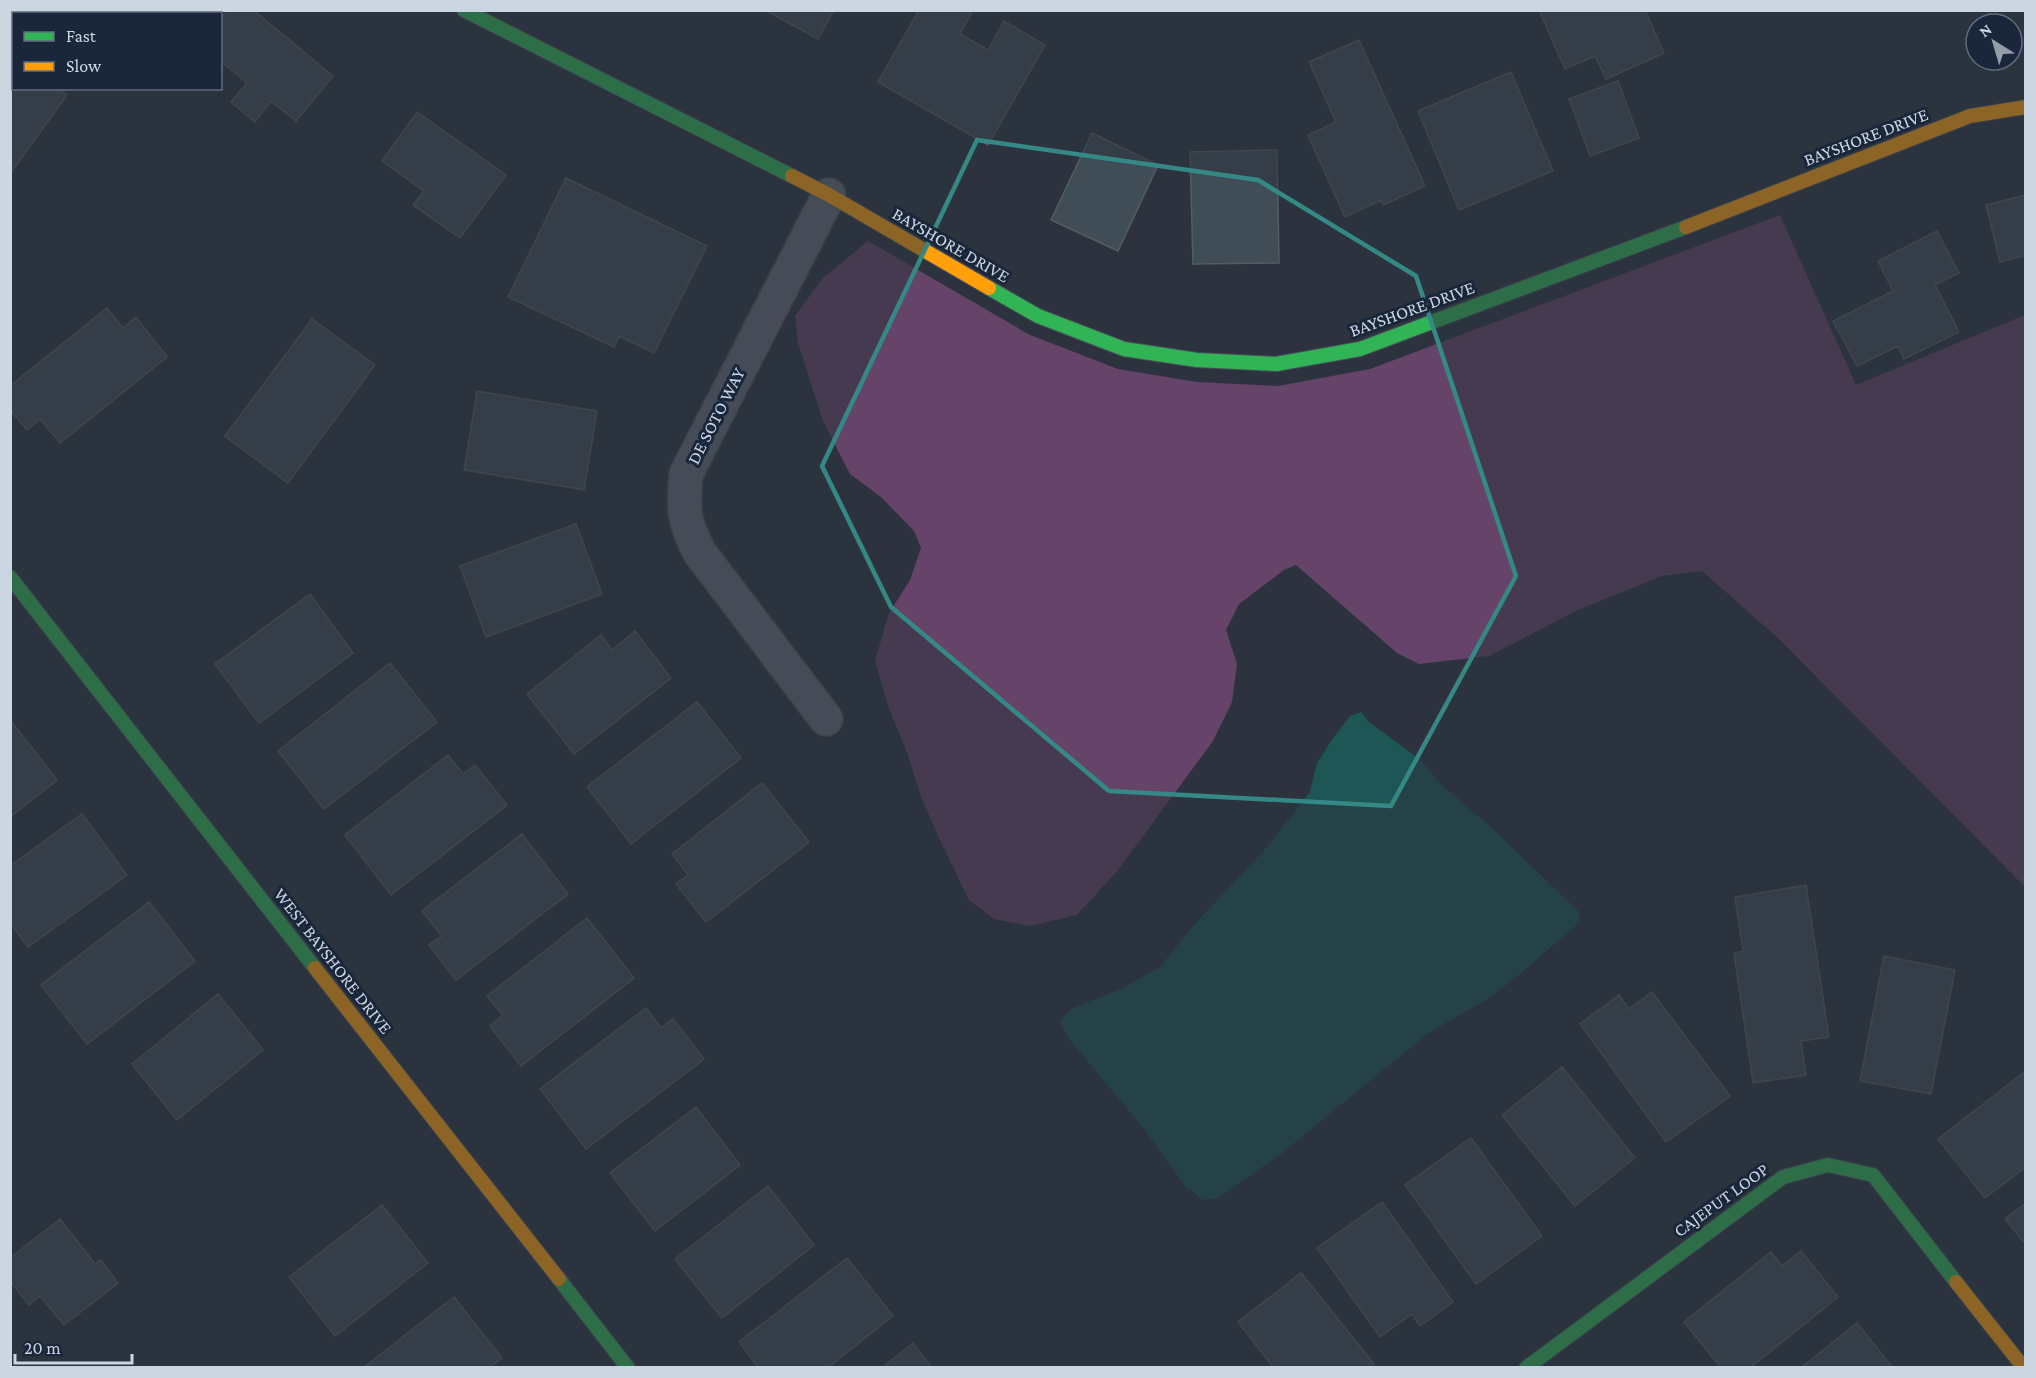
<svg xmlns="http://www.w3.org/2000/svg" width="2036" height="1378" font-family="'Crimson Pro',serif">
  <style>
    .green { fill: #664469 }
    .water { fill: #1d5655 }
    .building { fill: #404c56; stroke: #545d64; stroke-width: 1.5 }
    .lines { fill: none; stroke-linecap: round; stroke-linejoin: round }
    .street-casing { stroke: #49505a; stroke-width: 36 }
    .fast-casing { stroke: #49505a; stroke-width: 16 }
    .slow-casing { stroke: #49505a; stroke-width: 16 }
    .street { stroke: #666c75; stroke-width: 33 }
    .fast { stroke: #30b455; stroke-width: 14 }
    .slow { stroke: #ff9f0a; stroke-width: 14 }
    .marked { fill: none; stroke: #358985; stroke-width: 4.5; stroke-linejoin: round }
    .labels { text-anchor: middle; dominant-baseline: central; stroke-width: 6; stroke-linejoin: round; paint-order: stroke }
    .street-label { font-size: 18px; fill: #ccd5e2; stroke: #1a273b }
  </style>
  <rect width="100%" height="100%" fill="#2c333e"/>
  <path class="green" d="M1780,215L1856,385L2025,315V887L1777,637L1702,571L1662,576L1578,610L1489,656L1419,664L1397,653L1296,565L1284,570L1239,604L1226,630L1237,664L1232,702L1213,741L1118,870L1077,915L1030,926L994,919L969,900L938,836L920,794L908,755L888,706L875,661L889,613L910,580L921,548L914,531L881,497L850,474L823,421L798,343L795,316L822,279L868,241L1030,335L1118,369L1197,382L1278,386L1370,369Z"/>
  <path class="water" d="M1361,712L1369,722L1418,758L1444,787L1491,827L1579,912L1580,922L1520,974L1489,998L1427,1034L1281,1154L1218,1198L1202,1200L1190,1189L1188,1190L1144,1129L1069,1039L1060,1021L1071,1009L1123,988L1160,967L1193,926L1267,847L1310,792L1317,763L1333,738L1350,716Z"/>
  <path class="building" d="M228,10H253L333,76L296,121L271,101L255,122L231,102L247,83L220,61V19Z
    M765,10H834L818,39Z
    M919,10H973L960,34L988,50L1004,21L1045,45L988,145L878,82Z
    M1539,10H1645L1664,53L1606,79L1595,56L1565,69Z
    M1359,40L1425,186L1383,205L1381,200L1345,217L1308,135L1336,122L1309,62Z
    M10,56L14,58V88H57L67,95L10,174Z
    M1511,72L1553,171L1459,210L1418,111Z
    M1618,81L1639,138L1590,156L1569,99Z
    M417,112L506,175L460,238L413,205L424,191L382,161Z
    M1092,133L1158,165L1118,251L1051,220Z
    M1277,150L1279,263L1193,264L1190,152Z
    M566,178L707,246L654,353L619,336L614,347L508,297Z
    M2026,195V255L2000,262L1986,205Z
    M1937,231L1959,273L1935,285L1959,332L1904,359L1898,346L1857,366L1833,321L1893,291L1878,261Z
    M107,308L123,328L136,317L167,357L60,443L40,419L27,430L10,410V386Z
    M312,319L375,365L288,483L225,436Z
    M477,391L597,411L584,490L464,470Z
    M576,524L602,594L486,637L460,566Z
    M310,594L353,653L259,723L215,664Z
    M635,631L671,678L574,754L527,694L601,635L612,650Z
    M390,663L437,722L324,809L278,751Z
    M697,702L741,758L631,844L587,787Z
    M11,721L57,780L10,817V721Z
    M448,755L463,774L475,765L507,805L391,895L345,835Z
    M762,783L809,842L706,922L676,884L688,875L672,854Z
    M82,814L127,875L28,947L10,923V866Z
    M522,834L568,894L456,980L429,945L442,936L422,911Z
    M1806,885L1829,1037L1801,1041L1806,1075L1753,1083L1734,953L1743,951L1735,897Z
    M149,902L195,961L87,1044L41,985Z
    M587,918L634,978L521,1066L490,1026L503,1015L487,996Z
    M1884,956L1955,970L1931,1094L1860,1081Z
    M1652,992L1730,1096L1666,1142L1580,1024L1619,995L1629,1009Z
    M218,994L263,1050L177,1120L132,1064Z
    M646,1008L661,1028L673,1019L704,1059L586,1149L540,1089Z
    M1562,1067L1635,1158L1575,1206L1502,1115Z
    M2026,1071V1167L1985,1198L1938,1139Z
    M696,1107L740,1165L655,1231L610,1173Z
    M1471,1138L1542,1236L1476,1284L1405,1185Z
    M768,1186L814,1245L722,1318L675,1259Z
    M1382,1202L1453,1302L1420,1326L1412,1314L1380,1337L1317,1248Z
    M2026,1203V1245L2005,1219Z
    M382,1205L428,1263L335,1336L289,1277Z
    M60,1219L95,1264L101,1260L118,1283L64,1325L40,1296L29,1305L10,1281V1258Z
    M1801,1251L1838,1297L1750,1368H1721L1684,1322L1771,1252L1782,1266Z
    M847,1258L893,1316L827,1368H759L739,1342Z
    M1301,1273L1374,1364L1370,1368H1274L1238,1322Z
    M454,1297L502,1358L489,1368H363Z
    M1857,1323L1893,1368H1801Z
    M913,1343L932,1368H882Z"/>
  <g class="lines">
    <defs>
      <path id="street" d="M826,719L700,553C683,521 683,510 686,474L829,195"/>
      <path id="fast" d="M464,10L792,176
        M989,288L1038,316L1124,349L1197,360L1276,364L1360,349L1686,227
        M10,577L315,968
        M559,1279L628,1368
        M1526,1368L1783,1177L1828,1165L1873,1175L1956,1282"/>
      <path id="slow" d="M792,176L829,195L989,288
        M1686,227L1970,116L2026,107
        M315,968L559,1279
        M1956,1282L2024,1368"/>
    </defs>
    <use href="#street" class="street-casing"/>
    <use href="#fast" class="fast-casing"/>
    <use href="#slow" class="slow-casing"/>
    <use href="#street" class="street"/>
    <use href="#fast" class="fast"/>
    <use href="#slow" class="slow"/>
  </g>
  <path d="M0 0H2036V1378H0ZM977,140L1258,180L1416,276L1516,576L1391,806L1109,791L891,607L822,466Z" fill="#2c333e" fill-opacity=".55" fill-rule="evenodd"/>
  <path class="marked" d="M977,140L1258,180L1416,276L1516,576L1391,806L1109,791L891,607L822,466Z"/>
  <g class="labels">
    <g class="street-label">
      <text transform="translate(1866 137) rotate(-21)">BAYSHORE DRIVE</text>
      <text transform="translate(951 245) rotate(30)">BAYSHORE DRIVE</text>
      <text transform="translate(1412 309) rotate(-20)">BAYSHORE DRIVE</text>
      <text transform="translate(716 416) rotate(-63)">DE SOTO WAY</text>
      <text transform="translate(333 961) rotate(52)">WEST BAYSHORE DRIVE</text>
      <text transform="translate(1721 1200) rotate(-36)">CAJEPUT LOOP</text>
    </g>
  </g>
  <rect width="2036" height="1378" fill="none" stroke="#ccd5e2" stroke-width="24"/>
  <rect x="12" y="12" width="210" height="78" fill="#1a273b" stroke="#616d7e" stroke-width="1.5"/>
  <rect x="24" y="32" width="30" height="9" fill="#30b455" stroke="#616d7e" stroke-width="1.5"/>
  <text x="66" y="42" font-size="18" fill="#ccd5e2">Fast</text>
  <rect x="24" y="62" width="30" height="9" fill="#ff9f0a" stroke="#616d7e" stroke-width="1.5"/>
  <text x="66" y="72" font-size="18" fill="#ccd5e2">Slow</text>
  <g transform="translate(1994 42) rotate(323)"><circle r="28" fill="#1a273b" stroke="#616d7e" stroke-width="1.5"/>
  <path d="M0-4.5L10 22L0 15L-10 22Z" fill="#949ca9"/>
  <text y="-9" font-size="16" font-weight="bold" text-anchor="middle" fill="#ccd5e2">N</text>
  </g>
  <path d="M15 1354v9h117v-9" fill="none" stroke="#ccd5e2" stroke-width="3"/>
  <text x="24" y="1354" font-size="18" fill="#ccd5e2" stroke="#1a273b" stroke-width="4.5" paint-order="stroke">20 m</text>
</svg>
